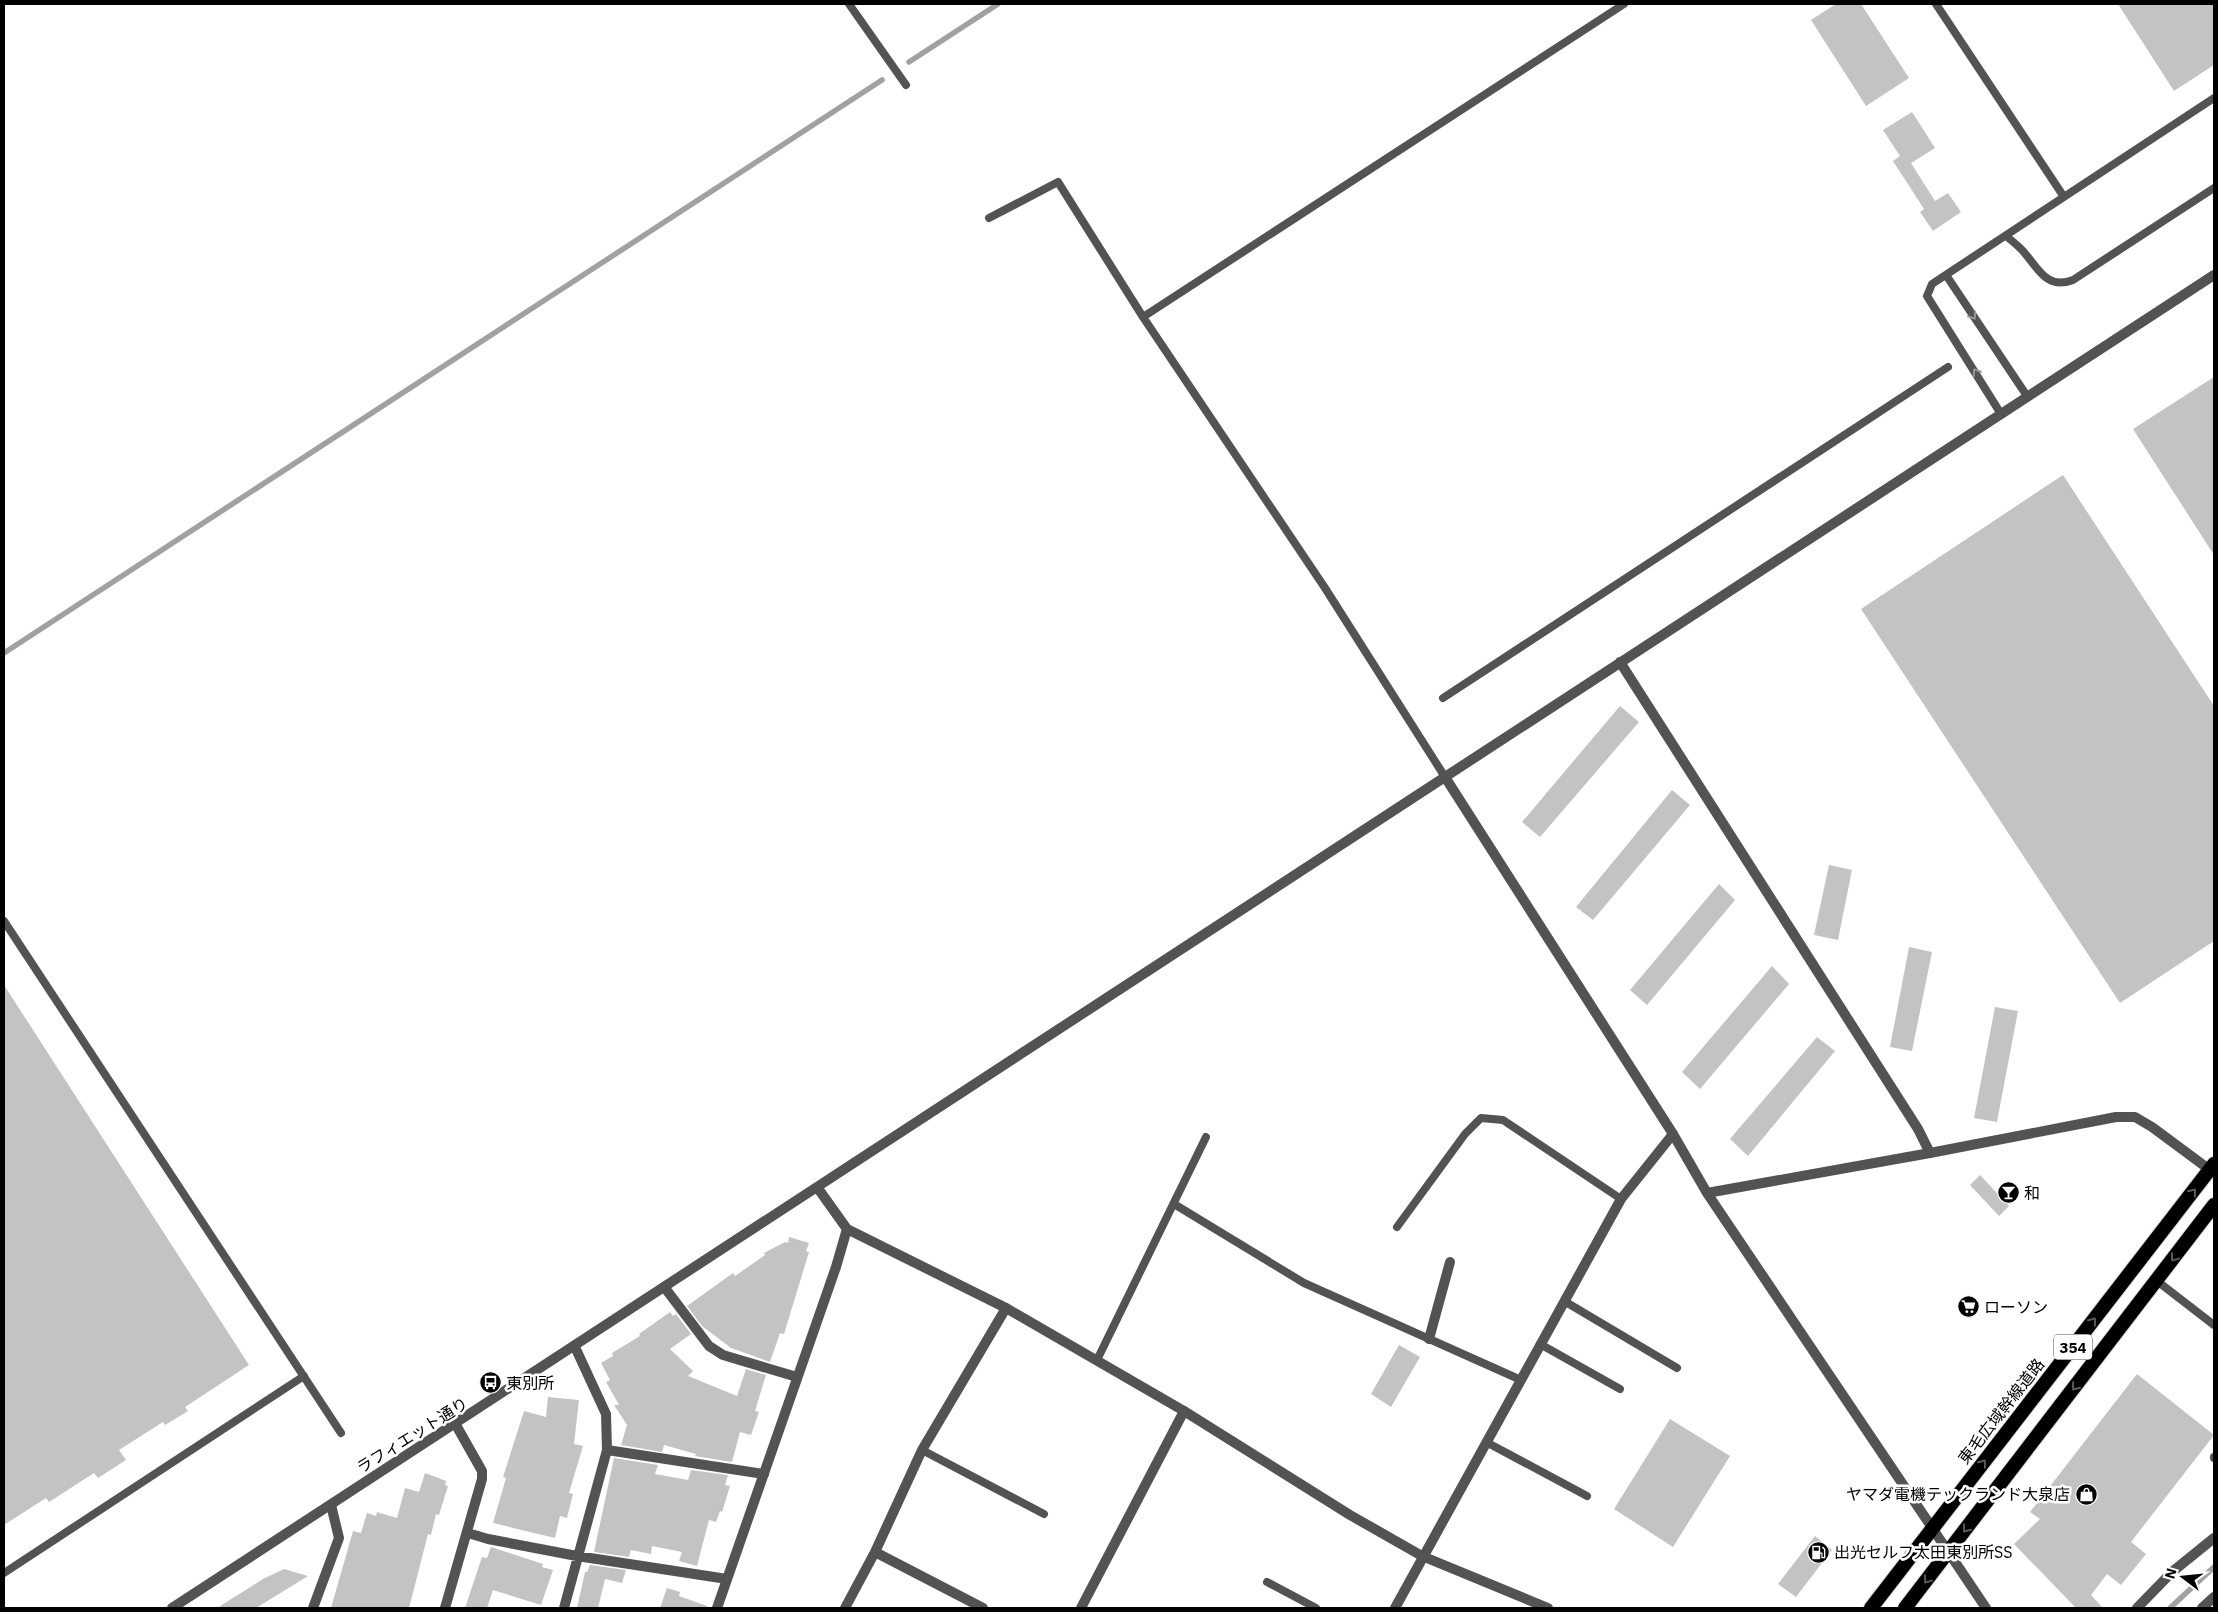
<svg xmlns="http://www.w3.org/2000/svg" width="2218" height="1612" font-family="'IBM Plex Sans','Noto Sans JP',sans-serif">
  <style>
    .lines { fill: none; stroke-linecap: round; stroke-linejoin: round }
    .stream { stroke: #a1a1a1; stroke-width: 5.5 }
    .building { fill: #c3c3c3 }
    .trunk-casing { stroke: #dbdbdb; stroke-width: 16 }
    .service { stroke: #535353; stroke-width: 8 }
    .minor { stroke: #535353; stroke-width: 10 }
    .tertiary { stroke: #535353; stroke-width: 10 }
    .trunk { stroke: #000; stroke-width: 14 }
    .oneway { stroke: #989898 }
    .oneway2 { stroke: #595959 }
    .labels { text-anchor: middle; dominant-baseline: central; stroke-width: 5; stroke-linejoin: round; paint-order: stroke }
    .shield { fill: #fff; stroke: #4c4c4c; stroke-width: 1 }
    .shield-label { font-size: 15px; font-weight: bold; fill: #000 }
    .poi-label { font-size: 16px; fill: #000; stroke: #fff; text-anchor: start }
    .street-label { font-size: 16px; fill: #000; stroke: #fff }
  </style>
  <rect width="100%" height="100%" fill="#fff"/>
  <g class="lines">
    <path class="stream" d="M909,62L998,4
      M4,653L882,80
      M2170,1608L2214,1567"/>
  </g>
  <path class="building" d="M1836,4H1861L1909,78L1866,106L1811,20Z
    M2118,4H2214V65L2174,91Z
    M1912,112L1935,148L1911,163L1935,201L1948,193L1961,212L1933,231L1920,212L1924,209L1893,161L1900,156L1883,130Z
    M2214,377V555L2133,429Z
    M2063,475L2214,706V941L2120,1003L1861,609Z
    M1620,706L1639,722L1540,837L1522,822Z
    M1672,790L1690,805L1593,920L1576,907Z
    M1829,865L1852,870L1838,940L1814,935Z
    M1719,884L1735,900L1647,1005L1630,990Z
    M1909,947L1932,952L1912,1051L1890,1047Z
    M1772,966L1789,984L1700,1089L1682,1072Z
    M4,985L249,1365L185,1407L188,1411L165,1425L163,1422L119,1450L126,1460L98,1478L94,1473L49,1502L46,1498L4,1525Z
    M1995,1007L2018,1011L1997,1122L1974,1118Z
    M1817,1037L1835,1051L1748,1156L1730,1139Z
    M1980,1175L2009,1206L1999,1216L1970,1185Z
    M789,1237L809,1243L806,1251L809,1252L784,1334L780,1333L770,1362L731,1348L702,1326L687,1306L733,1273L735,1276L765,1255L764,1253L785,1242L788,1243Z
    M670,1312L673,1316L676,1314L691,1334L670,1349L693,1371L688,1376L737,1396L746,1369L766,1375L755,1411L759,1412L751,1435L740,1432L732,1462L695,1456L696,1454L664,1445L662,1452L621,1445L627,1425L614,1405H619L606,1382L610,1380L601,1363L613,1356L612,1353L640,1336L639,1334Z
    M1399,1345L1420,1357L1391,1407L1371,1394Z
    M2137,1374L2214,1435L2131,1542L2146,1554L2121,1585L2107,1574L2091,1595L2103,1608H2076L2014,1544L2040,1519L2030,1512Z
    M548,1397L579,1400L574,1444L583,1446L569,1493L573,1494L567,1518L560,1516L555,1538L493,1523L506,1478L503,1477L524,1411L546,1417Z
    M1670,1419L1730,1456L1673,1547L1614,1509Z
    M614,1458L658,1465L655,1474L688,1480L691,1470L728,1475L725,1485L730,1486L722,1512L720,1511L716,1522L709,1520L697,1566L679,1561L682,1552L652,1546L651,1554L631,1550L629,1557L594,1552Z
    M425,1473L446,1481L445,1485L448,1486L439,1515L436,1514L431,1535L428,1534L409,1608H331L353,1531L361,1533L367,1513L376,1516L377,1512L397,1518L405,1488L419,1492Z
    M1815,1536L1832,1550L1796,1597L1778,1584Z
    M491,1547L543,1564L542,1567L553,1570L541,1605L493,1590L487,1608H465L482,1557L487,1558Z
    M590,1565L626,1570L622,1583L605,1579L598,1608H577L585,1572H587Z
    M284,1569L308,1576L256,1608H217L263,1579Z
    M667,1588L680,1592L679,1596L707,1606V1608H660Z"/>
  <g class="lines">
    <defs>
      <path id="trunk" d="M1871,1608L2214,1164
        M1905,1608L2214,1205"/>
    </defs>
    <use href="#trunk" class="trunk-casing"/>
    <path class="service" d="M849,4L906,85
      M1936,4L2064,197
      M989,218L1058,182L1143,317L1325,588L1445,777
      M2006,236C2011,240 2016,244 2021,249C2037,265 2045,291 2073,280L2214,188
      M1946,275L2027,396
      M1143,317L1624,4
      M2001,414L1927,296L1932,284L2214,98
      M1443,698L1948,367
      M4,921L341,1433
      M1174,1204L1304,1283L1521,1380
      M1397,1227L1465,1134L1481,1118L1503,1120L1621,1199
      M2157,1281L2214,1325
      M1564,1301L1677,1368
      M1540,1344L1620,1389
      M1097,1360L1206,1137
      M1486,1442L1587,1496
      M922,1450L1044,1514
      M2214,1457V1458
      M4,1573L304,1376
      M1267,1582L1316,1608"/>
    <path class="minor" d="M1620,662L1918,1129L1930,1153
      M665,1288L709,1346L723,1355L797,1377
      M1429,1339L1450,1262
      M607,1450L764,1474
      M468,1533L488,1539L577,1556L727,1579
      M875,1552L983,1608
      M313,1608L339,1538L331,1505
      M445,1608L482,1479V1471L456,1425
      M564,1608L607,1450L606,1414L575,1347
      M845,1608L875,1552L922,1450L1006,1308
      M1081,1608L1184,1411
      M1395,1608L1621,1199L1673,1134
      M2137,1608L2172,1572L2214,1538
      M2202,1608L2214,1597"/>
    <path class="tertiary" d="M1445,777L1673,1134L1707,1193L1986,1608
      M817,1187L847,1229L1006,1308L1184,1411L1350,1515L1422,1556L1548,1608
      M1707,1193L1930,1153L2116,1117H2135L2152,1127L2210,1170
      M172,1608C854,1166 1533,719 2214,275
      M717,1608L836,1267L847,1229"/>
    <use href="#trunk" class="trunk"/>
  </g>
  <defs><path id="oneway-chevron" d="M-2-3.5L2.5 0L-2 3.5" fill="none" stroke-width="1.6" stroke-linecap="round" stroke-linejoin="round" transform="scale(1.25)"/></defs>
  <g class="oneway">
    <use href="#oneway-chevron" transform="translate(1973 316) rotate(56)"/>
    <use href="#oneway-chevron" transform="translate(1976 372) rotate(-123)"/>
  </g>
  <g class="oneway2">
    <use href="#oneway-chevron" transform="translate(2193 1192) rotate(-52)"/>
    <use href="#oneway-chevron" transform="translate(2174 1258) rotate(127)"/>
    <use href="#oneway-chevron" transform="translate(2093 1321) rotate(-52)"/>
    <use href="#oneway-chevron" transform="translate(2075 1387) rotate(128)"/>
    <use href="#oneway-chevron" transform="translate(1983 1463) rotate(-52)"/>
    <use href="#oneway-chevron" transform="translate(1966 1529) rotate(128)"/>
    <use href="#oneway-chevron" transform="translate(1927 1580) rotate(127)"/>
  </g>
  <defs>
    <symbol id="bar-disc" viewBox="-11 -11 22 22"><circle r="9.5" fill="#000" stroke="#fff"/><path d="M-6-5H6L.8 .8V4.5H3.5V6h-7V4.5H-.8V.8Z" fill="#fff"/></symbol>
    <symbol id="supermarket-disc" viewBox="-11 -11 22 22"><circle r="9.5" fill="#000" stroke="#fff"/><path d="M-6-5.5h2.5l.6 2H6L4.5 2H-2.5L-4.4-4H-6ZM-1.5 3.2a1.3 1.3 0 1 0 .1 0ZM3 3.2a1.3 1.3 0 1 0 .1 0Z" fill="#fff"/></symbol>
    <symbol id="bus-disc" viewBox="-11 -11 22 22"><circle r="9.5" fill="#000" stroke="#fff"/><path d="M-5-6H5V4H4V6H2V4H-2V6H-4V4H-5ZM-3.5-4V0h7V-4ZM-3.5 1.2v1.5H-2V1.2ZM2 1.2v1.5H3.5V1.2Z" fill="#fff"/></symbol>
    <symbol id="shop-disc" viewBox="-11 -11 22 22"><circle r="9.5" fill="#000" stroke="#fff"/><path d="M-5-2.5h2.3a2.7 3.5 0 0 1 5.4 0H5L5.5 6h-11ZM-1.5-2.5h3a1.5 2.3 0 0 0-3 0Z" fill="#fff"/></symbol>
    <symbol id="fuel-disc" viewBox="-11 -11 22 22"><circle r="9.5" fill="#000" stroke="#fff"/><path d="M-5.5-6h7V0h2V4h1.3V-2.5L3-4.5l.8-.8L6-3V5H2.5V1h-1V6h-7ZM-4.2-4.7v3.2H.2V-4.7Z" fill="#fff"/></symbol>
  </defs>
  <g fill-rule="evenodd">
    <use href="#bar-disc" x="1996" y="1180" width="25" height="25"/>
    <use href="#supermarket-disc" x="1956" y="1294" width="25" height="25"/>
    <use href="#bus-disc" x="478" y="1370" width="25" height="25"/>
    <use href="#shop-disc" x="2074" y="1482" width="25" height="25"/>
    <use href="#fuel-disc" x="1806" y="1540" width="25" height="25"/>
  </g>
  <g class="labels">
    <rect class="shield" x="2054" y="1334.5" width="38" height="25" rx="4"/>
    <g class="shield-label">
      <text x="2073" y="1347">354</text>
    </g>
    <g class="poi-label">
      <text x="2024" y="1193">和</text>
      <text x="1984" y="1307">ローソン</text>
      <text x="506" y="1383">東別所</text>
      <text x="2070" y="1494" text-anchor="end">ヤマダ電機テックランド大泉店</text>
      <text x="1834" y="1552">出光セルフ太田東別所SS</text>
    </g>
    <g class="street-label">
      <text transform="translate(2001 1411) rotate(-52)">東毛広域幹線道路</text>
      <text transform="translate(412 1435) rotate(-32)">ラフィエット通り</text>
    </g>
  </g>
  <rect width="2218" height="1612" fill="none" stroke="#000000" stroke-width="10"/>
  <g transform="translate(2183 1577) rotate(286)" stroke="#ffffff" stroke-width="4" paint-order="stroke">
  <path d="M0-4L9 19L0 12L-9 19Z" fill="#000000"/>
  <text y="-8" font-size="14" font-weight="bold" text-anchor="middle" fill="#000000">N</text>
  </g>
</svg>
